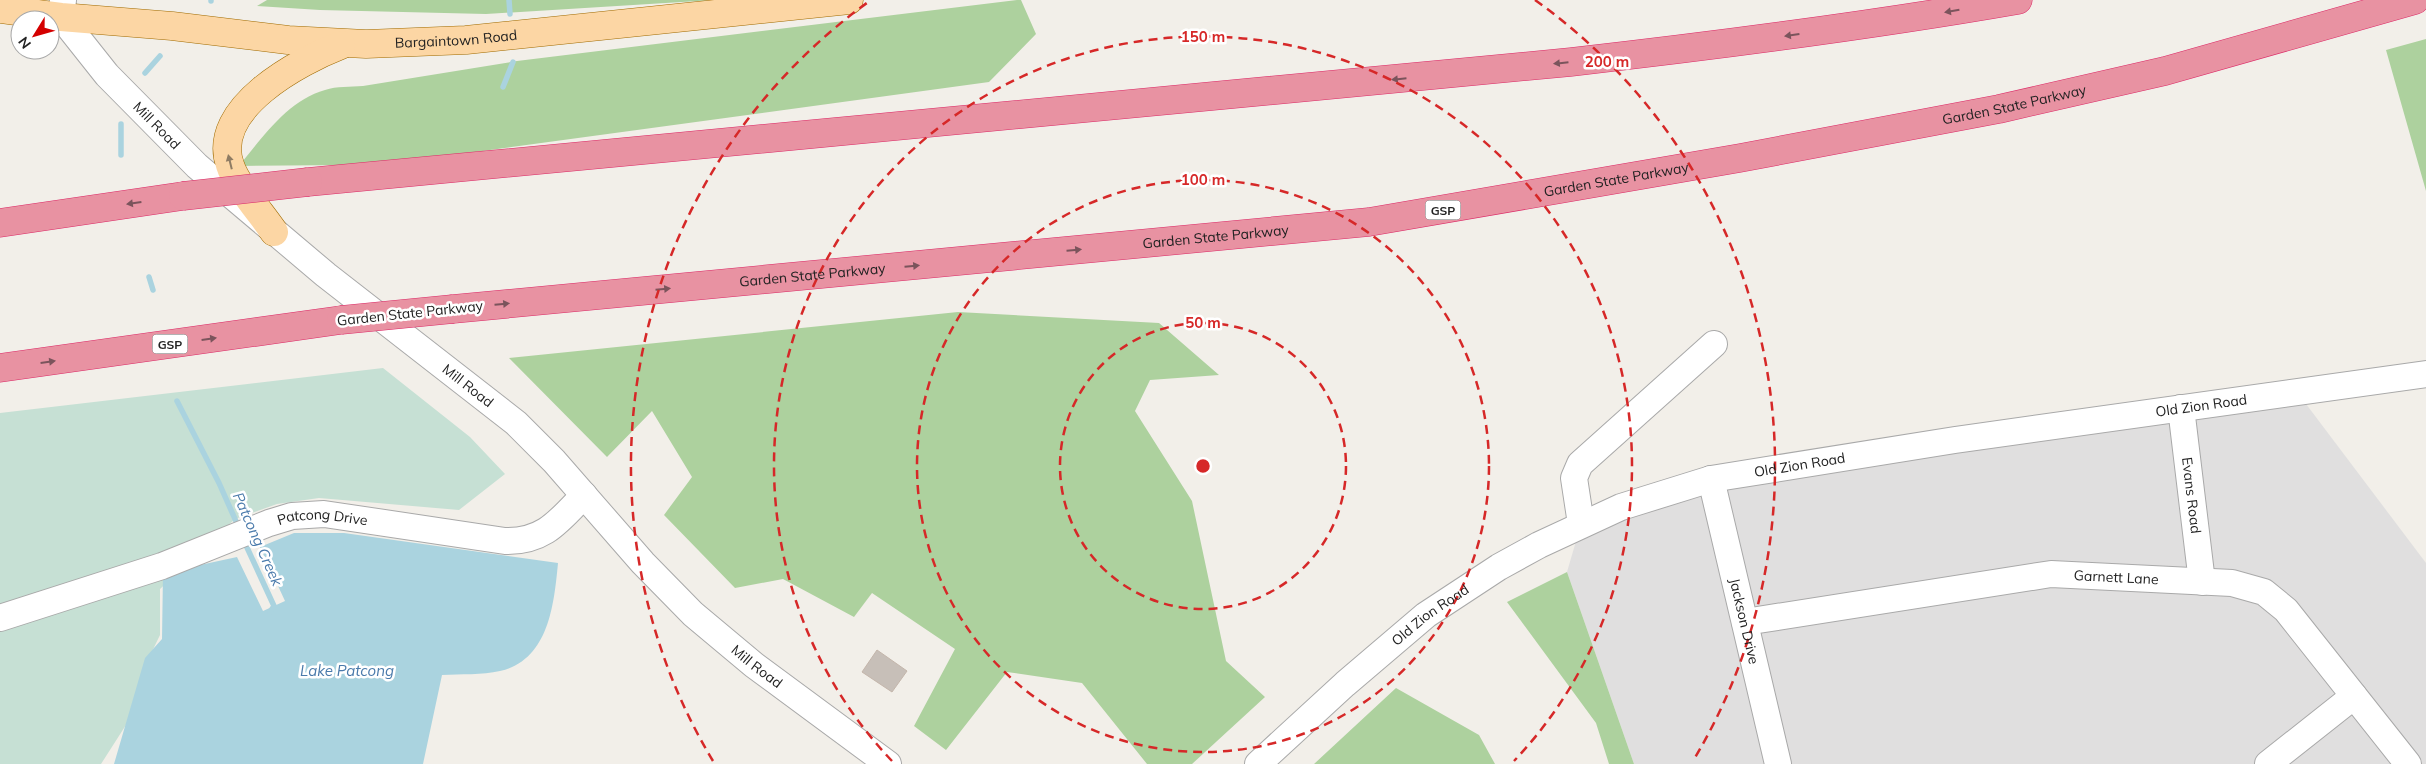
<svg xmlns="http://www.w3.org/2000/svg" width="2426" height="764" font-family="Mulish,sans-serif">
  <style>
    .residential { fill: #e0dfdf }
    .forest { fill: #add19e }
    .wetland { fill: #c6e0d4 }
    .water { fill: #aad3df }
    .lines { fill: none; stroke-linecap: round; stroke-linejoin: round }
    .stream { stroke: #aad3df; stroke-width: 5.5 }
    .building { fill: #c7bfb8; stroke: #c4b6ab }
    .minor-casing { stroke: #a9a9a9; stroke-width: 28 }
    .major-casing { stroke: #a06b00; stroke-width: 29 }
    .highway-casing { stroke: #dc2a67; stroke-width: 29 }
    .minor { stroke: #fff; stroke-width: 26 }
    .major { stroke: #fcd6a4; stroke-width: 28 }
    .highway { stroke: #e892a2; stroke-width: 28 }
    .highway-bridge-casing { stroke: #dc2a67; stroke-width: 29; stroke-linecap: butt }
    .highway-bridge { stroke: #e892a2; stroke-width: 28 }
    .oneway { fill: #7b545c }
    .oneway2 { fill: #8f7c63 }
    .ring { fill: none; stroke: #d62828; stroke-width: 2.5; stroke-dasharray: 9 6 }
    .labels { text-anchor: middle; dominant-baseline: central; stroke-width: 5; stroke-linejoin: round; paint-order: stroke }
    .shield { fill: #fff; stroke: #646464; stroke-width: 1 }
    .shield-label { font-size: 12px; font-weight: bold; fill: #222 }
    .street-label { font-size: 14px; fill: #222; stroke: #fff }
    .water-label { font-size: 15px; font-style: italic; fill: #4a7aab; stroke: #fff }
    .centre { fill: #d62828; stroke: #fff; stroke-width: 2.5 }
    .ring-label { font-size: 15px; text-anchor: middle; font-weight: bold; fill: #d62828; stroke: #fff; stroke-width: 5; stroke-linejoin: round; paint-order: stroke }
  </style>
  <rect width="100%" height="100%" fill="#f2efe9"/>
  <path class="residential" d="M2297,392L2426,563V764H1634L1567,572L1581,524L1621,507Z"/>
  <path class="forest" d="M267,0H714L486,14L320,10L257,6Z
    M1017,0H1021L1036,34L989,82L461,154L348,165L239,166C262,138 288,100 325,90C337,86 350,87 363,86L517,61Z
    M2426,39V191L2386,50Z
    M958,312L1159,323L1219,375L1150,380L1135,411L1192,501L1226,661L1265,697L1192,764H1147L1082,683L1007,672L946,750L914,726L955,649L872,593L854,617L783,579L735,588L664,515L692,477L652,411L607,457L509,358Z
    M1567,572L1634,764H1609L1596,723L1507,602Z
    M1396,688L1479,735L1495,764H1314Z"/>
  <path class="wetland" d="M383,368L470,437L505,474L459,510L319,498L277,504L235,519L160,589V635L144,668L133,714L101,764H0V413Z"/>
  <path class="water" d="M294,533H344L558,563C554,604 549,660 500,671C482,675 461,674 442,675L423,764H114L145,658L162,639L163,573L237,557L263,611L285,601L260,547Z"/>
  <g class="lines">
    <path class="stream" d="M509,0L510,14
      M211,1V0
      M145,73L160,56
      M503,87L513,62
      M121,155V124
      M149,277L153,290
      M177,401L219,483L239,528
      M244,541L274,606L270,612"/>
  </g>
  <path class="building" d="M877,650L907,671L892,692L862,672Z"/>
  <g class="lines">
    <defs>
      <g id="minor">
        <path id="s1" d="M63,0L61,17L107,75L197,166L326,275L516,423L554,461L643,563L693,614L754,665L888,764"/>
        <path id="s2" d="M2181,408L2202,582"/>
        <path id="s3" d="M1711,479L1778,764"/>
        <path d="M1581,524L1574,478L1580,464L1714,344"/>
        <path id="s4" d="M0,618L162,566L269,523L292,516L324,514L505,541C544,542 559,521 584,495"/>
        <path id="s5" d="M1745,622L2051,574L2232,583L2264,592L2286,610L2408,764"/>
        <path id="s6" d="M1258,764L1345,684L1426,615L1499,567L1539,545L1621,507L1711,479L1955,440L2426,374"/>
        <path d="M2268,764L2354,696"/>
      </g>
      <g id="major">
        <path id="s7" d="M0,9L61,17L172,26L288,40L366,44L466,40L849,0"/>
        <path d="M274,232C262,214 236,185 230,165C210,108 300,61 341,45"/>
      </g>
      <g id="highway">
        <path d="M308,182L1571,62C1720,45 1869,26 2018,0"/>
        <path d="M0,223L183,196"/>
        <path id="s8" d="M453,309L1369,222L1740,158L1999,109L2165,71L2415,0"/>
        <path d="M0,368L341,320"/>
      </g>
    </defs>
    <use href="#minor" class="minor-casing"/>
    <use href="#major" class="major-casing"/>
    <use href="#highway" class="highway-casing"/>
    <use href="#minor" class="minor"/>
    <use href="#major" class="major"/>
    <use href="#highway" class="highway"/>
    <defs>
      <path id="highway-bridge" d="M183,196L308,182
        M341,320L453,309"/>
    </defs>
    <use href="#highway-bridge" class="highway-bridge-casing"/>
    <use href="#highway-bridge" class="highway-bridge"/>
  </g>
  <defs><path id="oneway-solid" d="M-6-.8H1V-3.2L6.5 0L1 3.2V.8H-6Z" transform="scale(1.25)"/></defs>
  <g class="oneway">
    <use href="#oneway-solid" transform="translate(1952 11) rotate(170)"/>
    <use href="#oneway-solid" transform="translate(1792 35) rotate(172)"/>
    <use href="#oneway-solid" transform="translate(1561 63) rotate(174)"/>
    <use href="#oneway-solid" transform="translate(1399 79) rotate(174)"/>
    <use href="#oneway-solid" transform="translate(134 203) rotate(172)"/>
    <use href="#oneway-solid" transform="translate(1074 250) rotate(-5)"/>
    <use href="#oneway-solid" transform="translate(912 266) rotate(-5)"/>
    <use href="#oneway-solid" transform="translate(663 289) rotate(-5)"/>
    <use href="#oneway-solid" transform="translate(502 304) rotate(-5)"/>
    <use href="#oneway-solid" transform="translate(209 339) rotate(-8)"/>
    <use href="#oneway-solid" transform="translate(48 362) rotate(-8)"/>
  </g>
  <use class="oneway2" href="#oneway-solid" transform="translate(230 162) rotate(-104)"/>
  <g class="ring">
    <circle cx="1203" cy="466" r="143"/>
    <circle cx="1203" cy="466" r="286"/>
    <path d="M892 761A429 429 0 1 1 1514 761"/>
    <path d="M713 761A572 572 0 0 1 871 0M1535 0A572 572 0 0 1 1693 761"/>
  </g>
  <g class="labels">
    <g class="shield">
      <rect x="1425.5" y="200.5" width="35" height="19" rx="4"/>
      <rect x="152.5" y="334.5" width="35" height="19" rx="4"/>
    </g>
    <g class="shield-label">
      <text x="1443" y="210">GSP</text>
      <text x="170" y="344">GSP</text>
    </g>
    <g class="street-label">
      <text stroke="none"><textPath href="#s7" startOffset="458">Bargaintown Road</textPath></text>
      <text stroke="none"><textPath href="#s8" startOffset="1576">Garden State Parkway</textPath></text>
      <text stroke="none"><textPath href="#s1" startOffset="162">Mill Road</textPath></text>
      <text stroke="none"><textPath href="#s8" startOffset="1171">Garden State Parkway</textPath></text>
      <text stroke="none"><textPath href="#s8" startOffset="766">Garden State Parkway</textPath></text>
      <text stroke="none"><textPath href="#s8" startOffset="361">Garden State Parkway</textPath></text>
      <text transform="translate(410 313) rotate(-6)">Garden State Parkway</text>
      <text stroke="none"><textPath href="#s1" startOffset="568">Mill Road</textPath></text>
      <text stroke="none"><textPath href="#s6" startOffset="1038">Old Zion Road</textPath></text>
      <text stroke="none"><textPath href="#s6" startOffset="632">Old Zion Road</textPath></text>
      <text stroke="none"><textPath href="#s2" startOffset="88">Evans Road</textPath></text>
      <text stroke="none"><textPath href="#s4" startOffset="340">Patcong Drive</textPath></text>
      <text stroke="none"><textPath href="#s5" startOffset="375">Garnett Lane</textPath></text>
      <text stroke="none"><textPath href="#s6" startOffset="228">Old Zion Road</textPath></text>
      <text stroke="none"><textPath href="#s3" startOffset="146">Jackson Drive</textPath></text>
      <text stroke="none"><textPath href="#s1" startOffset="972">Mill Road</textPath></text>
    </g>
    <g class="water-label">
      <text transform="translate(258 539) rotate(66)">Patcong Creek</text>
      <text x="347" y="670">Lake Patcong</text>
    </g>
  </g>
  <circle cx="1203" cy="466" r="8" class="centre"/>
  <g class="ring-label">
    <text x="1203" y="42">150 m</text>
    <text x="1607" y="67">200 m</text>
    <text x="1203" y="185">100 m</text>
    <text x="1203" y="328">50 m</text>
  </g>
  <g transform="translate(35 35) rotate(233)"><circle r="24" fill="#ffffff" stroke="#a7a7a7"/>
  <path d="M0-4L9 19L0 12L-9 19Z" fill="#d40000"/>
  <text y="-8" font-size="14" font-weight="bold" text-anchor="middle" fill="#222222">N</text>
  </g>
</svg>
